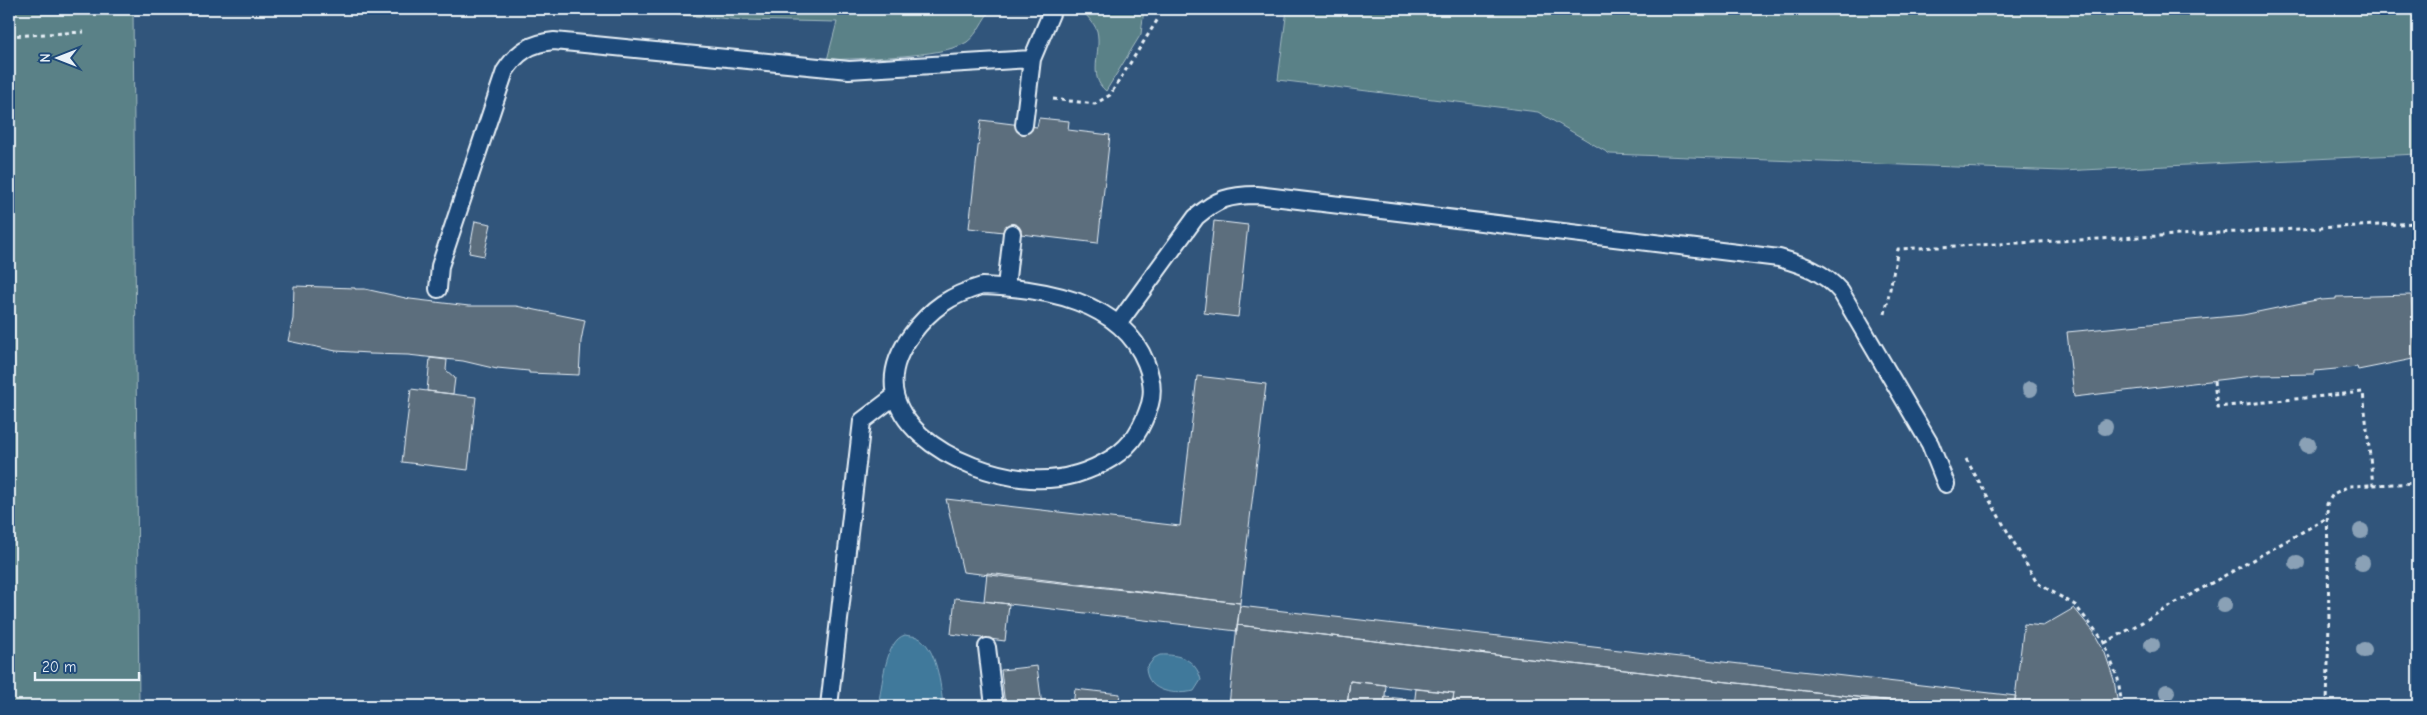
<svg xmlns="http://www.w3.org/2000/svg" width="2427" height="715" font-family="'Comic Neue',sans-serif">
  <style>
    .green { fill: #5a8187; stroke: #a1b9c0 }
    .water { fill: #40799b; stroke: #83a9c0 }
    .building { fill: #5c6e7d; stroke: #e8f1f8 }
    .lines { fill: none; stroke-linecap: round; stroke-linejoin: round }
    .lane-casing { stroke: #e8f1f8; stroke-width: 20 }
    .path { stroke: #e8f1f8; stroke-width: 3; stroke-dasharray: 4 4; stroke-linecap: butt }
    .lane { stroke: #1f4a7a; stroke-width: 16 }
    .tree { fill: #8aa1b6 }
  </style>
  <rect width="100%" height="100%" fill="#31557b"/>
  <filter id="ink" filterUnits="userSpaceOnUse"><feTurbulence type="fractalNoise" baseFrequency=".02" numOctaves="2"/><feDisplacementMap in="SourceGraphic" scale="10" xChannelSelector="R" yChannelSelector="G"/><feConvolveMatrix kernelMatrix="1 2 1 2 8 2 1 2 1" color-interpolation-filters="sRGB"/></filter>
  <g filter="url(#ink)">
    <path class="green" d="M9,9H133L139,706H9Z
      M605,9H992C982,19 979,33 967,42C942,58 859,58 827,60L837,22L744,20Z
      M1081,9H1144L1141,34L1106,91C1087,76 1102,52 1097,31C1094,22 1086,16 1081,9Z
      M1287,9H2418V154L2062,171L1610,154L1538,112L1278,80Z"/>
    <path class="water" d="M905,635C909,636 914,636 917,637C937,646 941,687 943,706H878C882,688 885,640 905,635Z
      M1160,655C1179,654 1196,659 1201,680L1194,691C1176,695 1148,693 1146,669L1154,658Z"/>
    <path class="building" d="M1039,118L1069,121L1068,130L1110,135L1098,243L969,228L981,120L1037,127Z
      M475,221L491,224L484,256L469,253Z
      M1214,221L1248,225L1238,317L1204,313Z
      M294,286L355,288V289H365L410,299L469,306H516L585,320L581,341L579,375L529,373V371L497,368V369L463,361L408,355L369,354V353L336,351L288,341L293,319Z
      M2411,295L2413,332L2418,358L2358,370L2357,367L2315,371V374L2260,375L2074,397L2067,332L2243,315L2321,299V300L2336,299V297Z
      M430,358L447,360L446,370L455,378L453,394L427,391Z
      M1197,376L1266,384L1240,603L963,572L946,499L1180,526Z
      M411,389L476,397L468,470L402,462Z
      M987,573L1240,603L1237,631L984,601Z
      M955,598L1009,604L1005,641L951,634Z
      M1240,606L2016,696L2014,706H1935L1237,625Z
      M2074,608L2093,631L2105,653L2114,680L2118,706H2014L2024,624L2043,626Z
      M1237,625L1935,706H1452L1454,693L1350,681L1347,706H1229Z
      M1037,666L1042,706H1005L1001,670Z
      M1350,681L1386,685L1384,706H1347Z
      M1075,689L1120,694L1118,706H1073Z
      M1416,689L1454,693L1452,706H1414Z
      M1385,697L1415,700L1414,706H1384Z"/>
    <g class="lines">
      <defs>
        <path id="lane" d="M1024,125L1032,59L1053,9
          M982,286C1042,288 1121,300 1146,363C1151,376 1154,390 1150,404C1143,426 1133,445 1112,458C1088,473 1059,481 1030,479C959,474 850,416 912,334C931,308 951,295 982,286Z
          M1006,287L1012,233
          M438,289L440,266L505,71C517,52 531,43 554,41L849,70L1032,59
          M1118,324L1196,217C1217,199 1229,195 1257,195L1779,258C1804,265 1824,272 1841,292L1930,444L1946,484
          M987,647L994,706
          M829,706L862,421L895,396"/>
      </defs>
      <use href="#lane" class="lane-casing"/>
      <path class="path" d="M9,36L84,32
        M1053,99L1095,104L1110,95L1158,19
        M1885,314L1898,249L2418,223
        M2214,381L2217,407L2363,392L2373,485
        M1966,459L2037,583L2075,605L2103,640L2118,679L2122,706
        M2105,643L2327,518
        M2327,706L2329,620L2327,504L2333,494L2349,486L2418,483"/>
      <use href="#lane" class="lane"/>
    </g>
    <g class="tree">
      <circle cx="2030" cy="389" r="8"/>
      <circle cx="2105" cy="427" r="8"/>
      <circle cx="2308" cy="445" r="8"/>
      <circle cx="2361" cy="531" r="8"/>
      <circle cx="2297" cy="563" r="8"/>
      <circle cx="2362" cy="563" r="8"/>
      <circle cx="2224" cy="605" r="8"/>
      <circle cx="2152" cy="645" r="8"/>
      <circle cx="2364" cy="650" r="8"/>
      <circle cx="2167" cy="692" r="8"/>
    </g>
  </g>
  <rect width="2427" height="715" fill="none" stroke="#1f4a7a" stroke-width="30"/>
  <rect x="15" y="15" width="2397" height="685" fill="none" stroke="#e8f1f8" stroke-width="2" filter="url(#ink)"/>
  <g transform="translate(58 58) rotate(270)" stroke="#1f4a7a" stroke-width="4" paint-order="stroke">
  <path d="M0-4L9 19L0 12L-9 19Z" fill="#e8f1f8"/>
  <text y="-8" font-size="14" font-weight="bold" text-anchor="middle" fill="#e8f1f8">N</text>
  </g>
  <path d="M35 672v8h104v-8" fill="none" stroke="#e8f1f8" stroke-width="2.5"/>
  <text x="42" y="672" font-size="15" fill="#e8f1f8" stroke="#1f4a7a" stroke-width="4" paint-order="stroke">20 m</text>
</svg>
